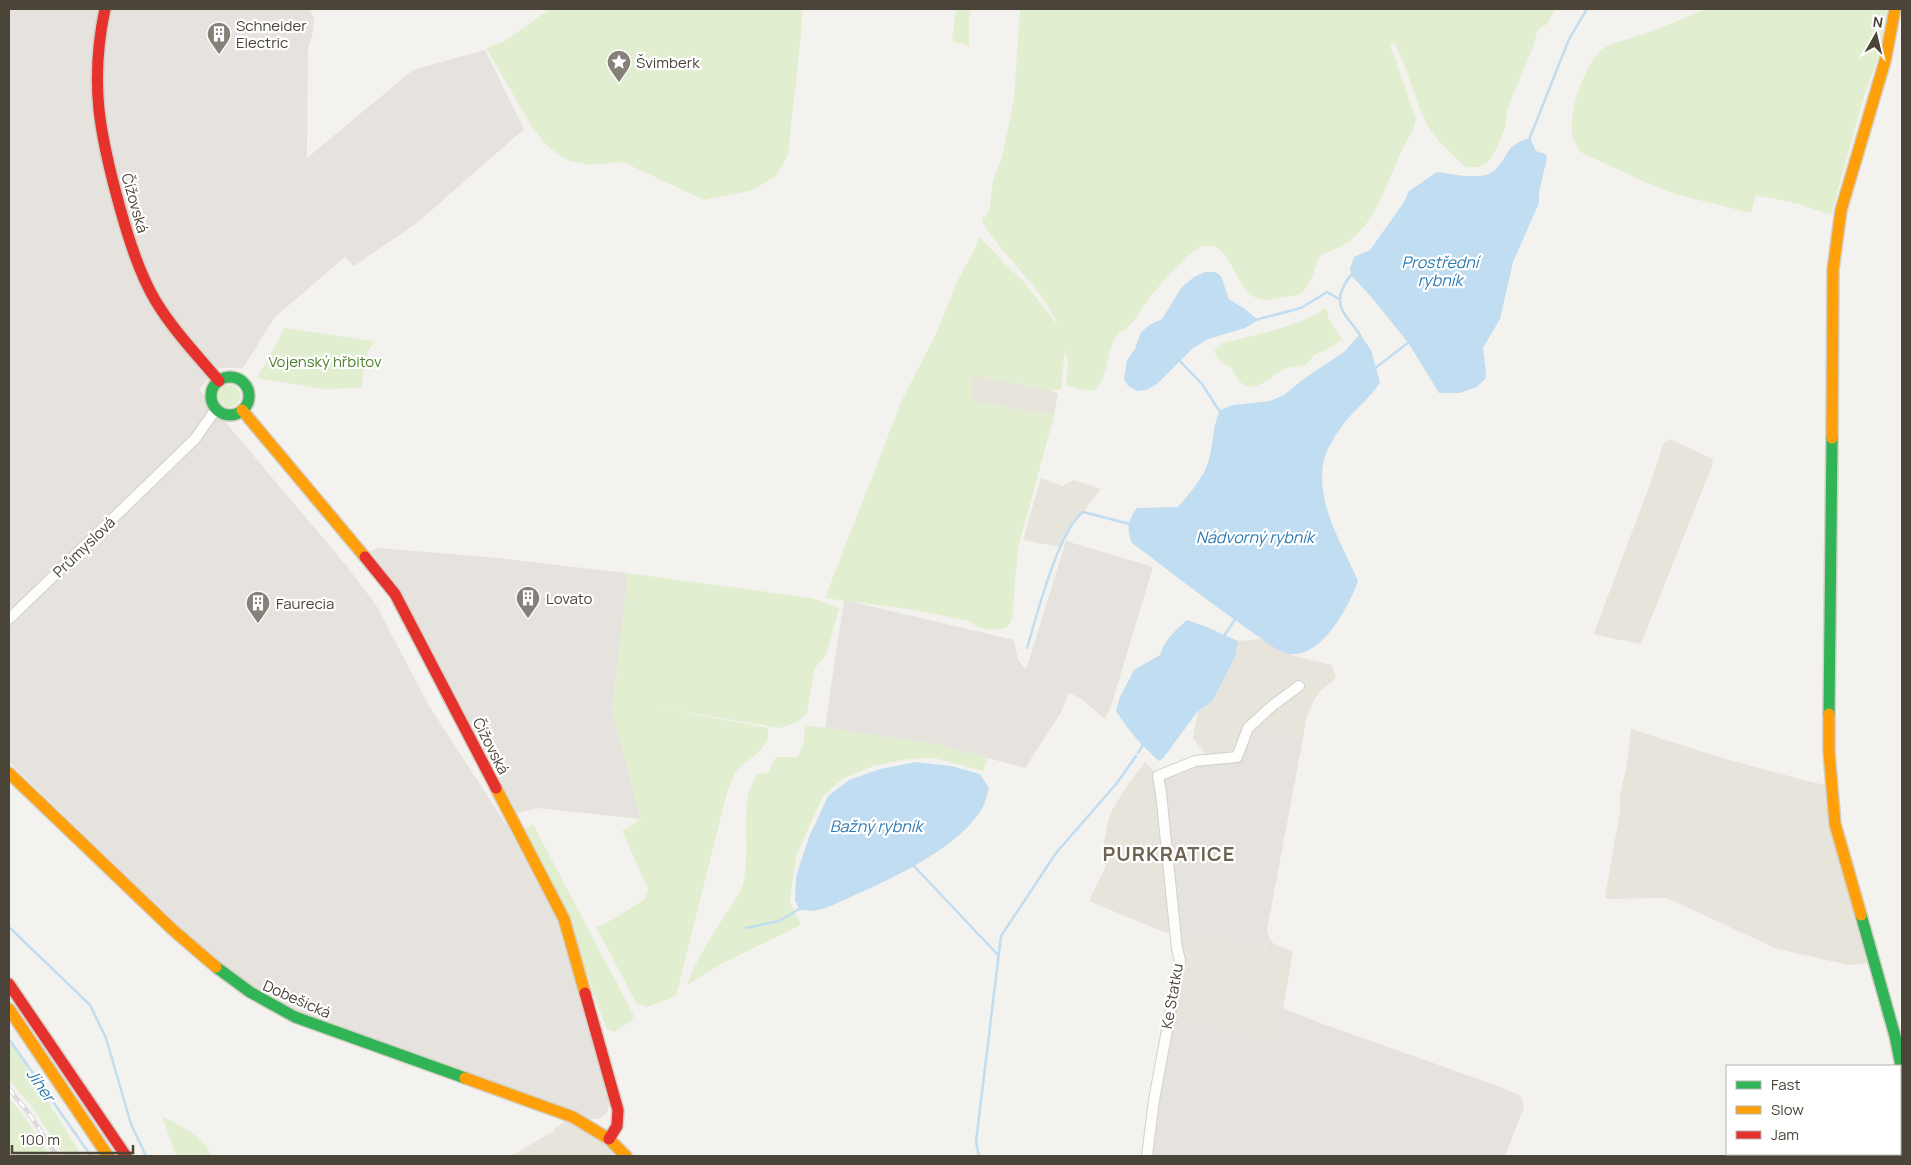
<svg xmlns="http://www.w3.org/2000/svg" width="1911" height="1165" font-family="Manrope,sans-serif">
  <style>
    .residential { fill: #e7e4dc }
    .industrial { fill: #e6e2de }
    .green { fill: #e1eecf }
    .parking { fill: #e6e3df }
    .water { fill: #c0ddf1 }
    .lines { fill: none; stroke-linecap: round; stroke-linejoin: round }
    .stream { stroke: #c0ddf1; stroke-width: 2.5 }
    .street-casing { stroke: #d2d0cb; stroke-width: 12 }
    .fast-casing { stroke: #d3cfc5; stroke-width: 14 }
    .slow-casing { stroke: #d3cfc5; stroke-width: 14 }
    .jam-casing { stroke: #d3cfc5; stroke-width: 14 }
    .street { stroke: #fdfdfc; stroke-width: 10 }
    .fast { stroke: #30b455; stroke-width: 11 }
    .slow { stroke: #ff9f0a; stroke-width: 11 }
    .jam { stroke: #e5322d; stroke-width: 11 }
    .rail-casing { stroke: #dbdbda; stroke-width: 4.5 }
    .rail { stroke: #fff; stroke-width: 2.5; stroke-dasharray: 8; stroke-linecap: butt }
    .labels { text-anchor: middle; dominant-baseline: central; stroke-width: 4.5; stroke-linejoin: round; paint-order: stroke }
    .poi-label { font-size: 15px; fill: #4b4439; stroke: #fff; text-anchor: start }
    .street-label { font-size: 15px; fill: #4b4439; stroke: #fff }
    .park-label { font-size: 15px; fill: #4a7f2a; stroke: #fff }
    .water-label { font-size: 16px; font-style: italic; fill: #2e7ab2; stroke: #fff }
    .district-label { font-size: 20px; font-weight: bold; letter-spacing: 1px; fill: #6e6250; stroke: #fff }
  </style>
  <rect width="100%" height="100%" fill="#f4f2ee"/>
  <path class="residential" d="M979,376L1052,391L1058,394L1054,416L971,401V378Z
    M1670,439L1713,459L1712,466L1641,644L1596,635L1594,633L1652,479L1663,444Z
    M1041,478L1063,486L1074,480L1101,489L1083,512L1076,517L1060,547L1023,540Z
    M1262,639L1287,654L1332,665L1336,678L1320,691L1313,702L1306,720L1303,738L1248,729L1230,756L1208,757L1193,738L1198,711L1212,702L1235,657L1238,641Z
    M1631,729L1719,757L1807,781L1831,786L1874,963L1849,965L1777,949L1667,898L1607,899L1605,897L1620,811V794L1627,764Z
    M1145,762L1158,776L1265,951L1269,938L1273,943L1293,952L1277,1042L1170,1012L1178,976L1175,932H1164L1089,901L1106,866L1102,850L1110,814L1126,787Z
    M573,1117L626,1156H511L554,1131L556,1127Z"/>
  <path class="industrial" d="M9,9H310L314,20L312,37L308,48L307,158L413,70L485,50L524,129L417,223L354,266L345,257L274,318L243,368H219L199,389L210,404L345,564L376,605L429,706L509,829L557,921L593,1045L611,1101L606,1114L599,1119H589L272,1002L210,956L9,762Z
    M1066,541L1153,567L1111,706L1105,719L1080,698L1069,693L1060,714L1025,768L936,744L825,728L844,600L1014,640L1018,660L1026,670Z
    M378,548L498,558L626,573L627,583L612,711L641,819L538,808L517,813L402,592L370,551Z
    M1248,728L1303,738L1267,930L1269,938L1264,951L1175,932L1158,776L1230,756Z
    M1283,1008L1320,1023L1498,1086L1521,1096L1524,1107L1505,1156H1147L1170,1012L1276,1042Z"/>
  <path class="green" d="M550,9H802L801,34L788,155L776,176L753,190L704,200L623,162L588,165L566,160L546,145L531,125L486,48L503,42Z
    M956,9H970L969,22V46L952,41Z
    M1020,9H1556L1546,25L1538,29L1532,50L1507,109L1506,124L1497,148L1488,162L1480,167H1466C1453,156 1433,137 1425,121C1413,96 1408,67 1394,43L1390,44L1416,119C1414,132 1404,144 1399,157C1386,186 1373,227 1345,244C1337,249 1328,252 1320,255C1314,268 1312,287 1299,294C1293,297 1283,297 1276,298C1273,299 1269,300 1265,300C1232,299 1235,236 1201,247C1188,252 1157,288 1148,300C1142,308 1137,318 1130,325C1126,329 1119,332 1116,337C1105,353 1109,380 1093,391L1077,389L1066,385L1068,364L1065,350L1061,389L1052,391L979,376L972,378L971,401L1054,416L1018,548L1012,620L1007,627C992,631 981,631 969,621L915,610L825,598L902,400L936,334L958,280L975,249L979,236L1004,263L1025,283L1059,327C1047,299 1027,279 1008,256C998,246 990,233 982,221V216L986,218L990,206L993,180L1002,157L1014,100Z
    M1705,9H1887L1882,40L1876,64L1865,93L1831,215L1799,204L1756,195L1751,213L1678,195L1643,181L1582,153C1569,138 1571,125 1574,107C1576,94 1589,61 1599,52C1608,43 1626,40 1638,36C1661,28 1683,19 1705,9Z
    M1325,308L1328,311V317L1342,339L1326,350L1315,354L1306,365C1300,366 1292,366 1287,368C1273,373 1255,398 1238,380C1236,377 1235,373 1232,370C1226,362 1219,364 1214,351L1222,343C1253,335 1300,327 1325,308Z
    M285,328L373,341V344L368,350L361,388L324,389L257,378Z
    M218 396a11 11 0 1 1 22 0a11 11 0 1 1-22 0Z
    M626,573L812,598L839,608L826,655L814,669L807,714L797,722L780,728L650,706L768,728C771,749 751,756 739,768C733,774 730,786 727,793L676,996L647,1007L637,1004L596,927L612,920L645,899L648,889L622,831L641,819L612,711L627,583Z
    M805,725L936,744L988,758L983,771L934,758L908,759L873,766L842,779L823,796L796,856L790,902L801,925L721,964L687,985C696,959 711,937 726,914C731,905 738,896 742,887C753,853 737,803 757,774L768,773L776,757H798L804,741Z
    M533,824L634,1016L631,1021L615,1032L607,1029L598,1007L568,913L524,829Z
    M9,1039L82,1156H64L33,1108L9,1080Z
    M9,1098L23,1115L50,1156H9Z
    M162,1116C182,1127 201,1134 212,1156H176Z"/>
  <path class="parking" d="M9,124L38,152L16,177L9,169Z
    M89,284L101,320L107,350L106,391L116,434L127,460L128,468L126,476L121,484L57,546L9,496V362L85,288V285Z
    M109,587L129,604L81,657L62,637Z
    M48,714L178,833L169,843L147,823L142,828L43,738L48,733L39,724Z
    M230,883L292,941L283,951L276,944L270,950L224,906L230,900L221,892Z"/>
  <path class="water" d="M1530,138L1536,151L1545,154L1547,158L1539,192V203L1513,262L1500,319L1483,348L1486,373L1485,379L1477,387L1460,393H1439L1409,344L1373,299L1351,275L1350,268L1354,257L1370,250L1404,202L1409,191L1437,172C1452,174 1481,181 1494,171C1510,156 1503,146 1530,138Z
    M1205,272H1215L1221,276L1229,299L1245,309L1258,320L1245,328L1208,339L1193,348L1157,384L1146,390L1137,391L1128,386L1124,379L1127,360L1135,349L1141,332L1151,324L1162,319L1182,287L1194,277Z
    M1360,334L1371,350L1380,382C1371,398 1355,409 1344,423C1336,434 1325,451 1323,464C1317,506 1342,544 1358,581C1349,606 1322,659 1288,654C1278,652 1258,636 1249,630C1209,602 1171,572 1132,543C1126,530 1128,519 1137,508L1178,507C1188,495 1199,483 1206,468C1214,450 1211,429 1220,410L1233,405L1270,401L1284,395L1305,378L1344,352Z
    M1187,620L1209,628L1238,641L1235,657L1212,702L1198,711L1164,757L1159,761C1142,746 1128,730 1116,711L1120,697L1134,670L1160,655C1165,639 1175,631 1187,620Z
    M916,762L951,766L980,774L989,788C987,794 986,801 983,807C957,853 873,887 826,908L813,911L800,910L795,900L796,877L809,837L828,796L849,780L880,769Z"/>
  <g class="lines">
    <path class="stream" d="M1529,140L1569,39L1587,9
      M1353,273C1347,279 1345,283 1342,290C1334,311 1352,320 1361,337
      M1255,320L1301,308L1327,292L1339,299
      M1177,358L1202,384L1220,412
      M1374,369L1409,342
      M1224,636L1236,618
      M1027,648C1037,615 1058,531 1083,512L1130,524
      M1138,753L1144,743
      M913,865L998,955
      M9,927L90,1005L106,1038L131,1124L146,1156
      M746,928L779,921L801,908
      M9,1039L91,1156
      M979,1156L976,1142L1001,936L1056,853L1117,783L1136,756"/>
    <defs>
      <path id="street" d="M9,619L195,439L216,409
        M1147,1156L1154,1100L1180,960L1177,949L1161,793L1158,776L1195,761L1237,757L1248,728L1272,706L1299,686"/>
      <path id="fast" d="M211 396a19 19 0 1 1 38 0a19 19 0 1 1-38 0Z
        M1829,714L1832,438
        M1861,915L1895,1036L1902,1071
        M216,967L250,992L295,1017L465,1078"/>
      <path id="slow" d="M242,410L365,557
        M1832,438L1833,270L1841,210L1885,61L1895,9
        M1829,714V752L1835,824L1861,915
        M9,773L173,930L216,967
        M496,788L564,919L585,993
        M9,1009L108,1156
        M465,1078L573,1117L609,1139L626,1156"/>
      <path id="jam" d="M105,9C89,84 100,136 120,208C129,240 139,272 155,300C173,330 197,355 219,381
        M365,557L395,594L496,788
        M9,984L126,1156
        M585,993L618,1110L617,1126L609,1139"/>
    </defs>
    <use href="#street" class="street-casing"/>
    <use href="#fast" class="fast-casing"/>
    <use href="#slow" class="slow-casing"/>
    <use href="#jam" class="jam-casing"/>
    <use href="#street" class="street"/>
    <use href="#fast" class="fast"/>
    <use href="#slow" class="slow"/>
    <use href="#jam" class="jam"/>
    <defs>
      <path id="rail" d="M9,1089L28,1112L57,1156"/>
    </defs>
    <use href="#rail" class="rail-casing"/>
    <use href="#rail" class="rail"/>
  </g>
  <defs>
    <symbol id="building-pin" viewBox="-11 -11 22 30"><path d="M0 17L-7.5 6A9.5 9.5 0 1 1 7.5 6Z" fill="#868178" stroke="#fff"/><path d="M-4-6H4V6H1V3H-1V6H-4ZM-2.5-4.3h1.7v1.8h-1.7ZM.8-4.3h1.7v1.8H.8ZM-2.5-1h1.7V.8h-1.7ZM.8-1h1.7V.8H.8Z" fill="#fff"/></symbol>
    <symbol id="sight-pin" viewBox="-11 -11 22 30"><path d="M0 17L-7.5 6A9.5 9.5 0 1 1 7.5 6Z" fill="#868178" stroke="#fff"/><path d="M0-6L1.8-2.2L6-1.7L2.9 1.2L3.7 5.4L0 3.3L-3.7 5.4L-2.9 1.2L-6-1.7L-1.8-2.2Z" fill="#fff"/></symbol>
  </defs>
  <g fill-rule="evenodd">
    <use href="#building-pin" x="205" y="20" width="28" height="38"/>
    <use href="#sight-pin" x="605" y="48" width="28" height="38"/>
    <use href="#building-pin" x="514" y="584" width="28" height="38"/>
    <use href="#building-pin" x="244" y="589" width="28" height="38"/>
  </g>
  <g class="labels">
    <g class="poi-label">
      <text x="236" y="25">Schneider<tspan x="236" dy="17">Electric</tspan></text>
      <text x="636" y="62">Švimberk</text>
      <text x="546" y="598">Lovato</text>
      <text x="276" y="603">Faurecia</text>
    </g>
    <g class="street-label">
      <text transform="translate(135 203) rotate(74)">Čížovská</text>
      <text transform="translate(84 547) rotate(-44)">Průmyslová</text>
      <text transform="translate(491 746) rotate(63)">Čížovská</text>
      <text transform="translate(1172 996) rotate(-80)">Ke Statku</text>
      <text transform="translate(297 999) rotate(24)">Dobešická</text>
    </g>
    <g class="park-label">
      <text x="325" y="361">Vojenský hřbitov</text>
    </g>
    <g class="water-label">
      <text x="1440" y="262">Prostřední<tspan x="1440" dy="18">rybník</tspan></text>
      <text x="1255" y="537">Nádvorný rybník</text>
      <text x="876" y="826">Bažný rybník</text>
      <text transform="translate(41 1085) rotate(55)">Jiher</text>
    </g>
    <g class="district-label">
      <text x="1169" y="853">PURKRATICE</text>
    </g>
  </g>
  <rect width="1911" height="1165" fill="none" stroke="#4b4439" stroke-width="20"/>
  <rect x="1726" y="1065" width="175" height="90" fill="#ffffff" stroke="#b7b4b0"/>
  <rect x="1736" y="1081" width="25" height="8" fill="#30b455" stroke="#b7b4b0"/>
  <text x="1771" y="1090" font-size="15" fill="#4b4439">Fast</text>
  <rect x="1736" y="1106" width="25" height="8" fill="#ff9f0a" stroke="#b7b4b0"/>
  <text x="1771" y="1115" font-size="15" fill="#4b4439">Slow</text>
  <rect x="1736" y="1131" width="25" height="8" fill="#e5322d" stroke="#b7b4b0"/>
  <text x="1771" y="1140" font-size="15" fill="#4b4439">Jam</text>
  <g transform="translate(1876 35) rotate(8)" stroke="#ffffff" stroke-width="4" paint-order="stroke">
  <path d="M0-4L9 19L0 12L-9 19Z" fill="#4b4439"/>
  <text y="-8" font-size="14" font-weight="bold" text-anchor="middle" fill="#4b4439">N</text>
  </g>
  <path d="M12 1145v8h121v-8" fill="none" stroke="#4b4439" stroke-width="2.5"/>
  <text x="20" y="1145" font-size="15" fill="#4b4439" stroke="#ffffff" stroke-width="4" paint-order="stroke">100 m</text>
</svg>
